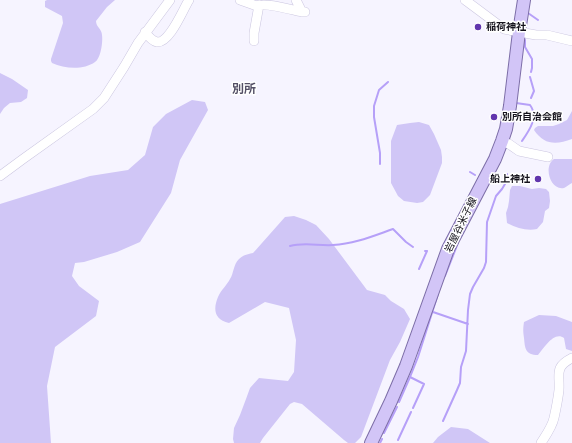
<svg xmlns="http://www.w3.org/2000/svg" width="572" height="443" font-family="'Fira Sans','Noto Sans JP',sans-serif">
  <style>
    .green { fill: #d0c6f6 }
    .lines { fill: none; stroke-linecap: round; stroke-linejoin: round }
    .stream { stroke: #b6a0f8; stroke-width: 2 }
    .minor-casing { stroke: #cbc6e0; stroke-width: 10 }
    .major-casing { stroke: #7c6da7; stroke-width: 14 }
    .minor { stroke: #fff; stroke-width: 9 }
    .major { stroke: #d2c5f7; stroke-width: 12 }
    .poi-dot { fill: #6135ad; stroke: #fff; stroke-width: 1.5 }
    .labels { text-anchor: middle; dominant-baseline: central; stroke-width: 3; stroke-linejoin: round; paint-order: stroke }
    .poi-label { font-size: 10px; font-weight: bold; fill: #14121b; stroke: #fff; text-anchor: start }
    .street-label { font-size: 10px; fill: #14121b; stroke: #fff }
    .quarter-label { font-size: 12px; font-weight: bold; fill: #545066; stroke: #fff }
  </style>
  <rect width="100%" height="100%" fill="#f6f4ff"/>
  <path class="green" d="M47,0H115L107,7L96,21C96,27 102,29 102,35C103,41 101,58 95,62C84,70 65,69 52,63L51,61V59L63,23L62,16L45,7V1Z
    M0,73L12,79L28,90L27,98L21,102L10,103L4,108L0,114Z
    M192,100L205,102L208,110L180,160L171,193L140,242L117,252L84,262L75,263L72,276L79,286L99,301L96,316L55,347L47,386L51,443H0V204L90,176L128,170L145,155L153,127L166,114Z
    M572,111V139C556,145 544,145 534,130L535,128L538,126H553L559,124L567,120Z
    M419,122L429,125L434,134L441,150L442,157V163L430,195L423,202L417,203L404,201L398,196L391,183V141L397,125L410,123Z
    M554,159H572V183C570,184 566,187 564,188C550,191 543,166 554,159Z
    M512,186H520L532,189L539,188L546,189L549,192L550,201L549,208L545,211L543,222L537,229C527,231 516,228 507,223L506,213L508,207L509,201L510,190Z
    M294,216L306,220L316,225L329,239L367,290L385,295L391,301L404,309L410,319L400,342L390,360L361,437L355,443H348L344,440L302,404L294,402L290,404L263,438L260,443H234L233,439L234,428L240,415L246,399L250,388L259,378L288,381L294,372L296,340L289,308L265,302L229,323C214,320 213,309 218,297C221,290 227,285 230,279C234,273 233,265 239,259C243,255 248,254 253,253L285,217Z
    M539,315L556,316L572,322V351L566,349L564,338C554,331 544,348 538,355C525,355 525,348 524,338C523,332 523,328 524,322Z
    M451,427L468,429L490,443H433L438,437Z"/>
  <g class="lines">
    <path class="stream" d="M527,11L528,13L538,20
      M525,40V47L532,59V68L531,72
      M530,77L534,91L531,98
      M516,103L530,105C539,117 529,131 522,141
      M380,164V153L374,117V106L379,90L388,82
      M470,172L475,175
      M290,246C304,242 319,246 333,245C354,244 373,236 393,229L406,242L413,247
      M419,269L427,251H425
      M445,276L458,243
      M433,312L468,324
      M410,377L424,384L413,408
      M399,402L410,377L418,357L438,294L437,293
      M443,421L457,390L460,383L461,367L466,351L468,310L470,294L473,287L484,268L486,262L487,222L496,196L502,189L505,184L507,174
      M384,433L397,407
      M398,440L411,412
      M380,443L382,439"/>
    <defs>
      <path id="minor" d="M240,0L257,6C265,2 292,10 302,12
        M296,0L302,12H305
        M465,0L504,29L519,32L536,35H547L572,41
        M145,32C148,36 152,41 157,42C170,43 183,9 189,0
        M254,41V33L259,5
        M502,141L509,144L519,151L548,157
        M0,176L23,159L93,109L104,98L124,67L138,43L170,0
        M541,443C546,435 552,427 554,418C556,409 558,399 559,390C560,374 554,367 572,358"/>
      <path id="major" d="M371,443L391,401L406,366L448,249L495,159L502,141L506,129L510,106L519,32L524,0"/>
    </defs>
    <use href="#minor" class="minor-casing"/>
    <use href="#major" class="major-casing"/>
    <use href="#minor" class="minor"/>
    <use href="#major" class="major"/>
  </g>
  <g class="poi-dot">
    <circle cx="478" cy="27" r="4"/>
    <circle cx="494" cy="117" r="4"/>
    <circle cx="538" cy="179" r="4"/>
  </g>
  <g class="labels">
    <g class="poi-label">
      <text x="486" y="27">稲荷神社</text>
      <text x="502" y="117">別所自治会館</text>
      <text x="530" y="179" text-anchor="end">船上神社</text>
    </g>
    <g class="street-label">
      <text transform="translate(461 225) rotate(-64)">岩屋谷米子線</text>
    </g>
    <g class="quarter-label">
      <text x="244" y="89">別所</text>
    </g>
  </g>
</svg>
